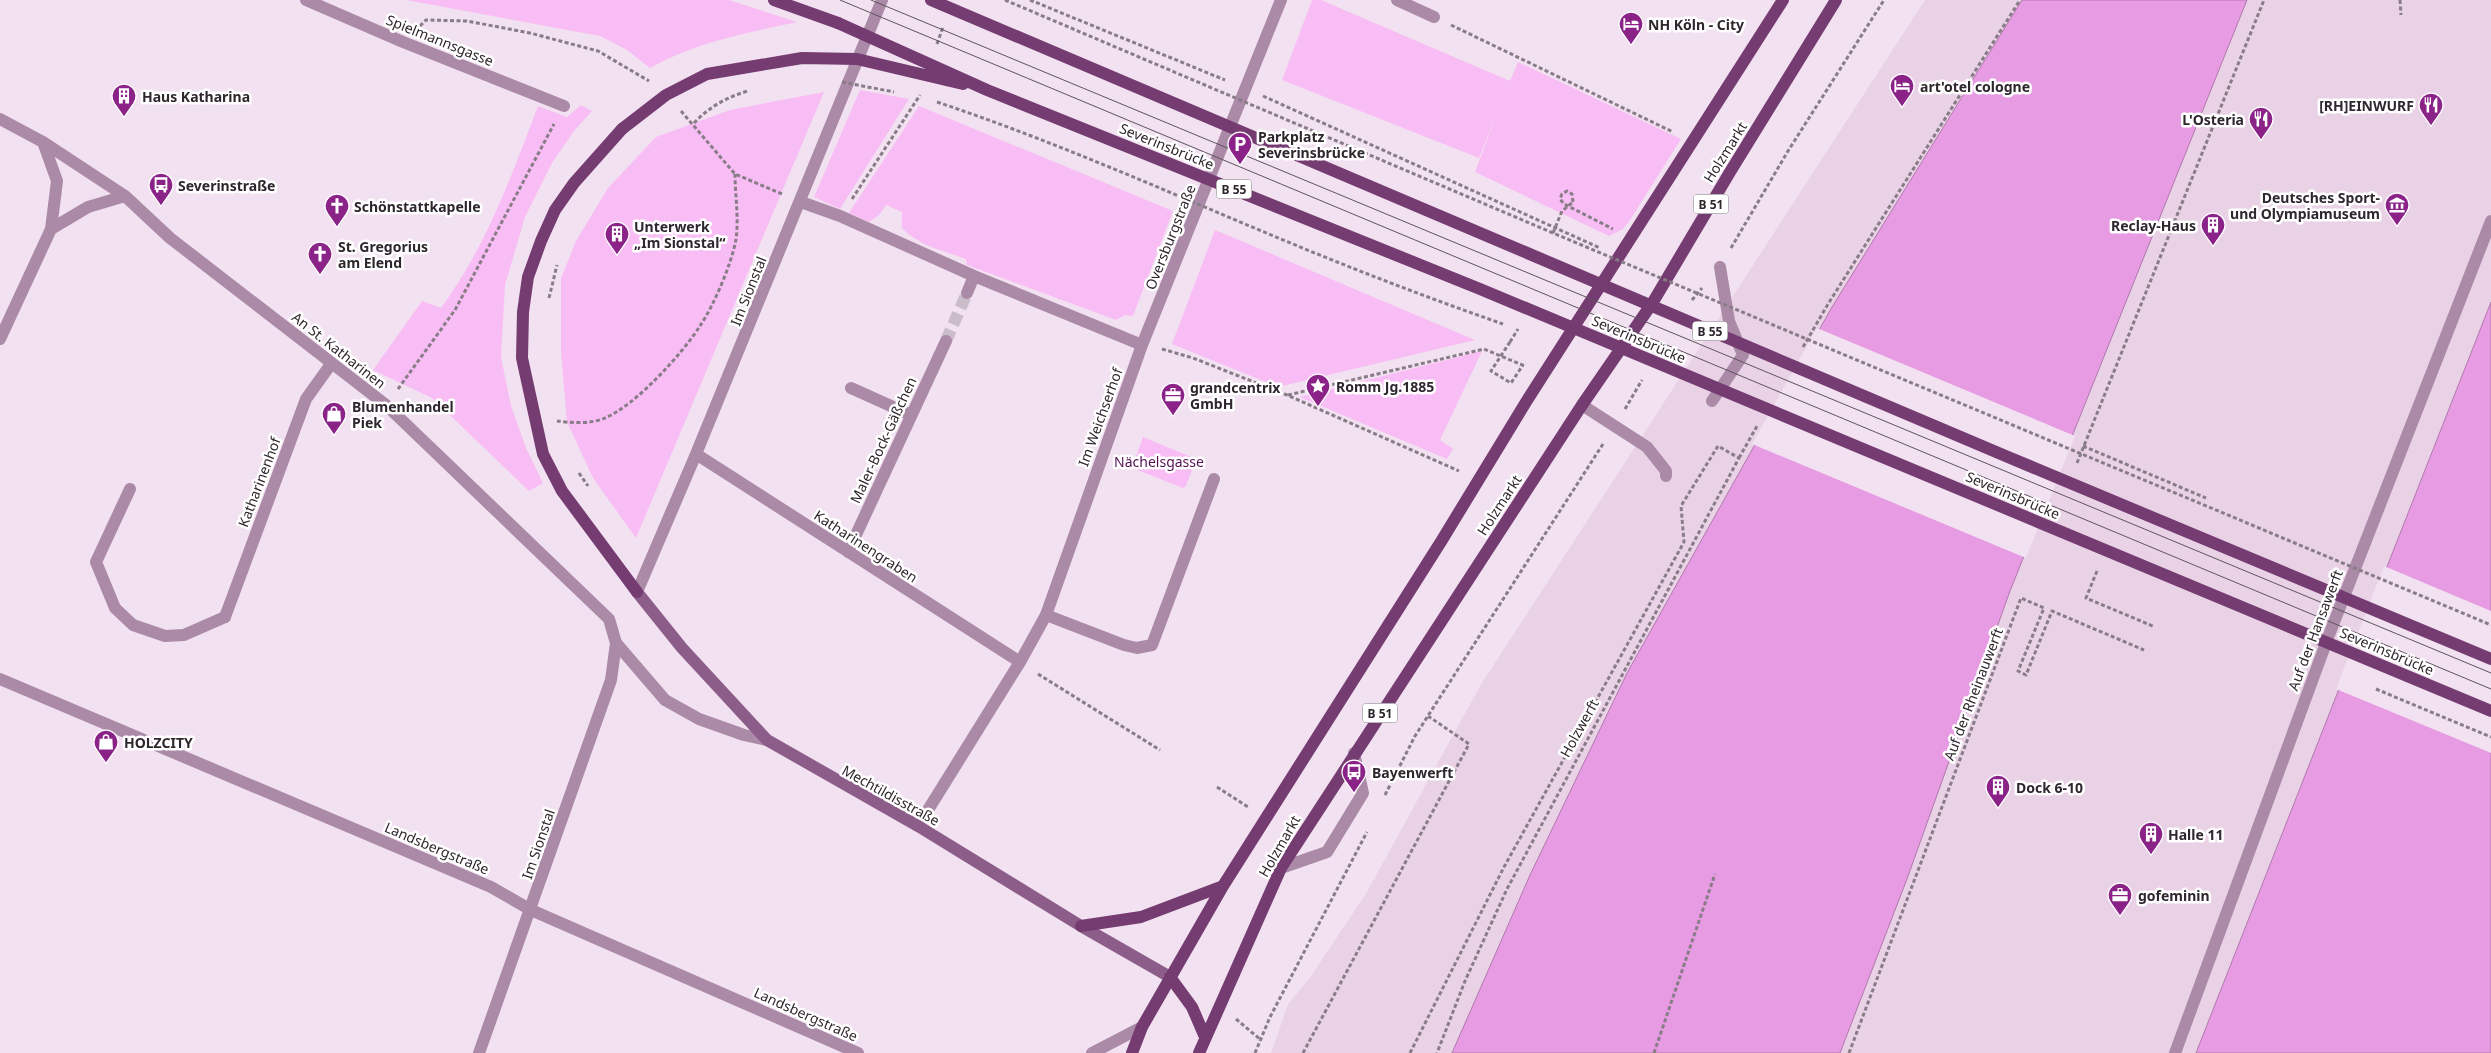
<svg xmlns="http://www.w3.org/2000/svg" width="2491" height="1053" font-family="'Noto Sans',sans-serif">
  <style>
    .built { fill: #e9d2e6 }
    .green { fill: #f9bdf5 }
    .water { fill: #e79be2; stroke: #b078ac }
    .pier { fill: #f2e1f0 }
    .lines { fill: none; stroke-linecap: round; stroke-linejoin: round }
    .street-tunnel { stroke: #cbbcc9; stroke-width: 12; stroke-dasharray: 12 6; stroke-linecap: butt }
    .path { stroke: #887c86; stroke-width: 3; stroke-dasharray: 4 2.5; stroke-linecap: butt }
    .lane { stroke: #ab8aa8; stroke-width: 12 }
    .street { stroke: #ab8aa8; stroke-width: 12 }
    .secondary { stroke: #8c5d89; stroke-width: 12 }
    .primary { stroke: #753c72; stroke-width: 12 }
    .tram { stroke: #5e545c; stroke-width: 1 }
    .path-bridge { stroke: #887c86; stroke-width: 3; stroke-dasharray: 4 2.5; stroke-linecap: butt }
    .primary-bridge { stroke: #753c72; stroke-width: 12 }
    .labels { text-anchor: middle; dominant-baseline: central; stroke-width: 5; stroke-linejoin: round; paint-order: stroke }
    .shield { fill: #fff; stroke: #6d686c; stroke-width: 1 }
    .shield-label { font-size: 12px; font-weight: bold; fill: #2e272d }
    .poi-label { font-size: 14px; font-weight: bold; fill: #2e272d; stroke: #fff; text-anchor: start }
    .street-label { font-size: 14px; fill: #2e272d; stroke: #fff }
    .park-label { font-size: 14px; fill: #541052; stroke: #fff }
  </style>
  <rect width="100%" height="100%" fill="#f2e1f0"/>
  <path class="built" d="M1925,0H2491V302L2196,1053H1271L1288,1004L1309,979L1367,892L1480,686Z"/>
  <path class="green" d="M406,0H729L797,22C747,33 695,42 650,68L627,50L600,36Z
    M1312,0H1321L1510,81L1518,62L1681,139L1630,220L1623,229L1609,236L1475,172L1497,114L1479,158L1282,80Z
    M860,90L909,99L840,209L814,197Z
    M824,92L636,538L593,478L567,422L561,351V278L576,241L608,188L656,137L730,110Z
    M581,105L592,111L574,131L552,163L525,217L505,285L501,357L511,406L526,448L543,483L529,491L432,398L373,370L422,301L441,308C487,245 511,177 538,106L567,117Z
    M919,106L1173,211L1133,316L1125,315L1116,320L967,265L966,259C944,251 919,246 902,228V212L886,205L879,215L869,222L849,213Z
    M1215,230L1475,340L1278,387L1172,344Z
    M1482,351L1440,440L1453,449L1447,459L1300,397Z
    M1143,437L1196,459L1186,486L1183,488L1132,468Z"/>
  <path class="water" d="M2022,0H2247L2010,591L1907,879L1840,1053H1452L1530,875L1627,673L1832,307Z
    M2491,302V1053H2196Z"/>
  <path class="pier" d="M1817,328L2075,436L2026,558L1752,444Z
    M2384,566L2491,611V753L2336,689Z"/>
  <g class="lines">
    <path class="street-tunnel" d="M946,341L967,293"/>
    <path class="path" d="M1030,0L1225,80
      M2400,0L2401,15
      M1451,25L1673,132
      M420,26L426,20L467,21L530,33L598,51L649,81
      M937,44L943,27
      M1263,96L1600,248
      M681,111L735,174L782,194
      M694,123C709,107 727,97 748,91
      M852,199L920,95
      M1573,202L1572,194L1567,191L1562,194L1560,199L1564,204L1613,229
      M1731,248L1788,151L1884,0
      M549,298L557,265
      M1692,300L1702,288
      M1510,342L1518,329
      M1803,347L1828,304L2020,0
      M1162,349L1193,358L1287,395L1459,471
      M398,389L455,310L554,124
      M1288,395L1484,349L1525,366
      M1625,409L1642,380
      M557,421C570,423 592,424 605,418C636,405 682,354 700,326C714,305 732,263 736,239C739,218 735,195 735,174
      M2083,446L2206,498
      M1739,458L1757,426
      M2077,463L2264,0
      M579,473L588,486
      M2097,571L2086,598L2155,627
      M1038,674L1160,750
      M1217,787L1248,807
      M1385,795L1415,736L1603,444
      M1236,1019L1261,1040
      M1255,1053L1270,1017L1367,832
      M1303,1053L1469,744L1428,716
      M1410,1053L1504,867L1684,542L1681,506L1718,446L1739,458L1507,889L1465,981L1437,1053
      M1654,1053L1715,874
      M1849,1053L2021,598L2044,608L2018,671L2026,675L2052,611L2144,650"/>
    <path class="lane" d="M851,388L911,415
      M1712,401L1743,355L1729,321L1720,267
      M1582,405L1647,447L1666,471V476
      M130,489L96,562L115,608L133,625L165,636L184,635L225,617
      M1046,615L1124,645L1137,648L1152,645L1214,479
      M1281,868L1327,852L1363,793L1354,753"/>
    <path class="street" d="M306,0L403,42L564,106
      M1397,0L1434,17
      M0,119L43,142L125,196L170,238L386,405L609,619L616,643L665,700L699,719L744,735L767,740
      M801,202L840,216L974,276L1142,345
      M51,229L88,207L125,196
      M967,293L974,276
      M0,339L51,229L57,181L43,142
      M696,454L1020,662
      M848,552L946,341
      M637,592L696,454L882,0
      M225,617L306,399L331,364
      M0,679L491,887L531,910L858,1053
      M918,826L1020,662L1046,615L1142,345L1281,0
      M479,1053L611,680L616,643
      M1092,1053L1142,1027
      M2175,1053L2329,635L2491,221"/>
    <path class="secondary" d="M637,592L682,648L767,740L918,826L1081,926L1170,977"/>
    <path class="primary" d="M774,0L838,23
      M622,129L574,183L555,210L541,241L528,277L523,312L522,358L543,454L562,491L637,592
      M1081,926L1141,917L1223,886
      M1170,977L1192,1007L1205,1037
      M1132,1053L1142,1027L1223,886L1442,540L1526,402L1783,0
      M1199,1053L1281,868L1582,405L1653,302L1730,172L1836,0"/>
    <path class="tram" d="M840,0L2491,689
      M871,0L2491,673"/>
    <path class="path-bridge" d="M1005,0L1553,233L2491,625
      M842,82L894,92
      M937,102C1063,144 1183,199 1305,249C1371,276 1437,301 1503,324
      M1553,233L1562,211L1573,202
      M1510,342L1491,371L1511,383L1523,365
      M2376,689L2491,737"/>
    <path class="primary-bridge" d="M931,0L2008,457L2491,659
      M838,23L987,90L1480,289L2491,711
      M622,129L666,95L707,74L802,58L857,59L963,84"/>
  </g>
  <defs>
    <symbol id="hotel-pin" viewBox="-11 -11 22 30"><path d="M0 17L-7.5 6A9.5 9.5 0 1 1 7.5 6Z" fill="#8a2288" stroke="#fff"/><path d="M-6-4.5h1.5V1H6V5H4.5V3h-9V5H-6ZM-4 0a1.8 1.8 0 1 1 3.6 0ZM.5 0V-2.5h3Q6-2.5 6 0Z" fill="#fff"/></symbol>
    <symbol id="building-pin" viewBox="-11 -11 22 30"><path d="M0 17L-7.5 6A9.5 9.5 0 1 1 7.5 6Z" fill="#8a2288" stroke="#fff"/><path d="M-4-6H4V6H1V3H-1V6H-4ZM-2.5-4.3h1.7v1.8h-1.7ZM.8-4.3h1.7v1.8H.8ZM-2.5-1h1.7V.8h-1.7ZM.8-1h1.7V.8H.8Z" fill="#fff"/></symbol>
    <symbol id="restaurant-pin" viewBox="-11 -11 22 30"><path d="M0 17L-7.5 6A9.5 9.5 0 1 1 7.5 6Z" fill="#8a2288" stroke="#fff"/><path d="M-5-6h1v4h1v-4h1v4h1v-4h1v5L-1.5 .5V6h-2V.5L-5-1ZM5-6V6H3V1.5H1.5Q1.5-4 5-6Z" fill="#fff"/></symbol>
    <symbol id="parking-pin" viewBox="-11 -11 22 30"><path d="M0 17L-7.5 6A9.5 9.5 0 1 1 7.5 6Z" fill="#8a2288" stroke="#fff"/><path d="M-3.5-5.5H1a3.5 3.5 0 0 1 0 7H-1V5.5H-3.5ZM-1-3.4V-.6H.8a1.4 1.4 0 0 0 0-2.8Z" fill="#fff"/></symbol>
    <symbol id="bus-pin" viewBox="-11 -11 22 30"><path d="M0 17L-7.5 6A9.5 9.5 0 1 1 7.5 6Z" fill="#8a2288" stroke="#fff"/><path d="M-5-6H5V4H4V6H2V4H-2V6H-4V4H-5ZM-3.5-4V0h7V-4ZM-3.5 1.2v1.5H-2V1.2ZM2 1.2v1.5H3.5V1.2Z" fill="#fff"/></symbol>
    <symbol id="museum-pin" viewBox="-11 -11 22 30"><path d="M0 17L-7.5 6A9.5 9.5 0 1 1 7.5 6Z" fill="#8a2288" stroke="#fff"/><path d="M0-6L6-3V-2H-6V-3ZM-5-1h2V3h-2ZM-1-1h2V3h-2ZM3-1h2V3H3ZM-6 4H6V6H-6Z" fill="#fff"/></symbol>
    <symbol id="church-pin" viewBox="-11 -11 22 30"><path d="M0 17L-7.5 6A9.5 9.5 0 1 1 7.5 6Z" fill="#8a2288" stroke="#fff"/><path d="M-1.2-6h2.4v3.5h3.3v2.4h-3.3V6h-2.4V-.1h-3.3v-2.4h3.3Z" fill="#fff"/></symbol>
    <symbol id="sight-pin" viewBox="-11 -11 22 30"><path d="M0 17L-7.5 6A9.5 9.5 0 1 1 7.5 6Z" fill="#8a2288" stroke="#fff"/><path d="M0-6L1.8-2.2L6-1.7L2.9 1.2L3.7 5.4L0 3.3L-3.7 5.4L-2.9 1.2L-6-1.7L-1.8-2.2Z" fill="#fff"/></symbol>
    <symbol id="office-pin" viewBox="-11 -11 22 30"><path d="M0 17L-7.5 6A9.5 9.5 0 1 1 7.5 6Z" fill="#8a2288" stroke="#fff"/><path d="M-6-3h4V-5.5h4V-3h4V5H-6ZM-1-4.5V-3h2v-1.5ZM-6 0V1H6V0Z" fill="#fff"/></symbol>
    <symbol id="shop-pin" viewBox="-11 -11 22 30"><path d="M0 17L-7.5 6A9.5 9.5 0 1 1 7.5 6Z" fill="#8a2288" stroke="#fff"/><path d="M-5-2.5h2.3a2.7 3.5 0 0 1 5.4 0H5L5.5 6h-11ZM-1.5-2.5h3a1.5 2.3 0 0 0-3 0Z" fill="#fff"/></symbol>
  </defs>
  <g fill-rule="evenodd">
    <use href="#hotel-pin" x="1617" y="10" width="28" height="38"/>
    <use href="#hotel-pin" x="1888" y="72" width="28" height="38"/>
    <use href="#building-pin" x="110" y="82" width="28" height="38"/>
    <use href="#restaurant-pin" x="2417" y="91" width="28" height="38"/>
    <use href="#restaurant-pin" x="2247" y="105" width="28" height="38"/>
    <use href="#parking-pin" x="1226" y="130" width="28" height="38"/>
    <use href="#bus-pin" x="147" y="171" width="28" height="38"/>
    <use href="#museum-pin" x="2383" y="191" width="28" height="38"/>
    <use href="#church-pin" x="323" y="192" width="28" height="38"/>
    <use href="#building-pin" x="2199" y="211" width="28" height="38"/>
    <use href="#building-pin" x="603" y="220" width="28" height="38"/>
    <use href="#church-pin" x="306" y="240" width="28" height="38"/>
    <use href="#sight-pin" x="1304" y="372" width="28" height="38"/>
    <use href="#office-pin" x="1159" y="381" width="28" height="38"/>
    <use href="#shop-pin" x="320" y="400" width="28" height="38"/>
    <use href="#shop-pin" x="92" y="728" width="28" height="38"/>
    <use href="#bus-pin" x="1340" y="758" width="28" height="38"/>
    <use href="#building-pin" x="1984" y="773" width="28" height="38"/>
    <use href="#building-pin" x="2137" y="820" width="28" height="38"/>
    <use href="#office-pin" x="2106" y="881" width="28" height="38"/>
  </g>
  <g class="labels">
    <g class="shield">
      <rect x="1216.5" y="179.5" width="35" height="19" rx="4"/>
      <rect x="1693.5" y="194.5" width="35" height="19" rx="4"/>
      <rect x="1692.5" y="321.5" width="35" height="19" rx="4"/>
      <rect x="1362.5" y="703.5" width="35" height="19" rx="4"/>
    </g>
    <g class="shield-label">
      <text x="1234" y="189">B 55</text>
      <text x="1711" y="204">B 51</text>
      <text x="1710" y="331">B 55</text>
      <text x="1380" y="713">B 51</text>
    </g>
    <g class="poi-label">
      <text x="1648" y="24">NH Köln - City</text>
      <text x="1920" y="86">art'otel cologne</text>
      <text x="142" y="96">Haus Katharina</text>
      <text x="2414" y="105" text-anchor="end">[RH]EINWURF</text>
      <text x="2244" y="119" text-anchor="end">L'Osteria</text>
      <text x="1258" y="136">Parkplatz<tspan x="1258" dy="16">Severinsbrücke</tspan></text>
      <text x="178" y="185">Severinstraße</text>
      <text x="2380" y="197" text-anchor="end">Deutsches Sport-<tspan x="2380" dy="16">und Olympiamuseum</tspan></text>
      <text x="354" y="206">Schönstattkapelle</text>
      <text x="2196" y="225" text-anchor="end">Reclay-Haus</text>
      <text x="634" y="226">Unterwerk<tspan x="634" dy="16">„Im Sionstal“</tspan></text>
      <text x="338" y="246">St. Gregorius<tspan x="338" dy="16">am Elend</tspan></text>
      <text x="1336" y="386">Romm Jg.1885</text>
      <text x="1190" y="387">grandcentrix<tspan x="1190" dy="16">GmbH</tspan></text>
      <text x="352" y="406">Blumenhandel<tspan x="352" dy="16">Piek</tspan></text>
      <text x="124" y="742">HOLZCITY</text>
      <text x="1372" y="772">Bayenwerft</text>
      <text x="2016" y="787">Dock 6-10</text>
      <text x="2168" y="834">Halle 11</text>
      <text x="2138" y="895">gofeminin</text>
    </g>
    <g class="street-label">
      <text transform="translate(440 40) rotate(22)">Spielmannsgasse</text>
      <text transform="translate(1167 146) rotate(22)">Severinsbrücke</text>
      <text transform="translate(1725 152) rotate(-58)">Holzmarkt</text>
      <text transform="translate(1170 237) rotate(-68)">Oversburgstraße</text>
      <text transform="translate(748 291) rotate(-68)">Im Sionstal</text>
      <text transform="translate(1639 339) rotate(23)">Severinsbrücke</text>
      <text transform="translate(339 350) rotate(38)">An St. Katharinen</text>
      <text transform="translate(1100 417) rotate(-70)">Im Weichserhof</text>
      <text transform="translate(883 440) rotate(-65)">Maler-Bock-Gäßchen</text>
      <text transform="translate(259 482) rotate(-69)">Katharinenhof</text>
      <text transform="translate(2013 495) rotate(23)">Severinsbrücke</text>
      <text transform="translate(1499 505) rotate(-57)">Holzmarkt</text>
      <text transform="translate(866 546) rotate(33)">Katharinengraben</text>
      <text transform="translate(2315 630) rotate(-69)">Auf der Hansawerft</text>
      <text transform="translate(2387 651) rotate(23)">Severinsbrücke</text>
      <text transform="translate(1973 694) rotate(-69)">Auf der Rheinauwerft</text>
      <text transform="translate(1579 728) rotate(-61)">Holzwerft</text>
      <text transform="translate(891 795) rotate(29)">Mechtildisstraße</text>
      <text transform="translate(538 844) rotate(-71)">Im Sionstal</text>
      <text transform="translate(1279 846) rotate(-60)">Holzmarkt</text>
      <text transform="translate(437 848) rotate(23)">Landsbergstraße</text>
      <text transform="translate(806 1014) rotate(24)">Landsbergstraße</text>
    </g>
    <g class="park-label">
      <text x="1159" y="461">Nächelsgasse</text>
    </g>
  </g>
</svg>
